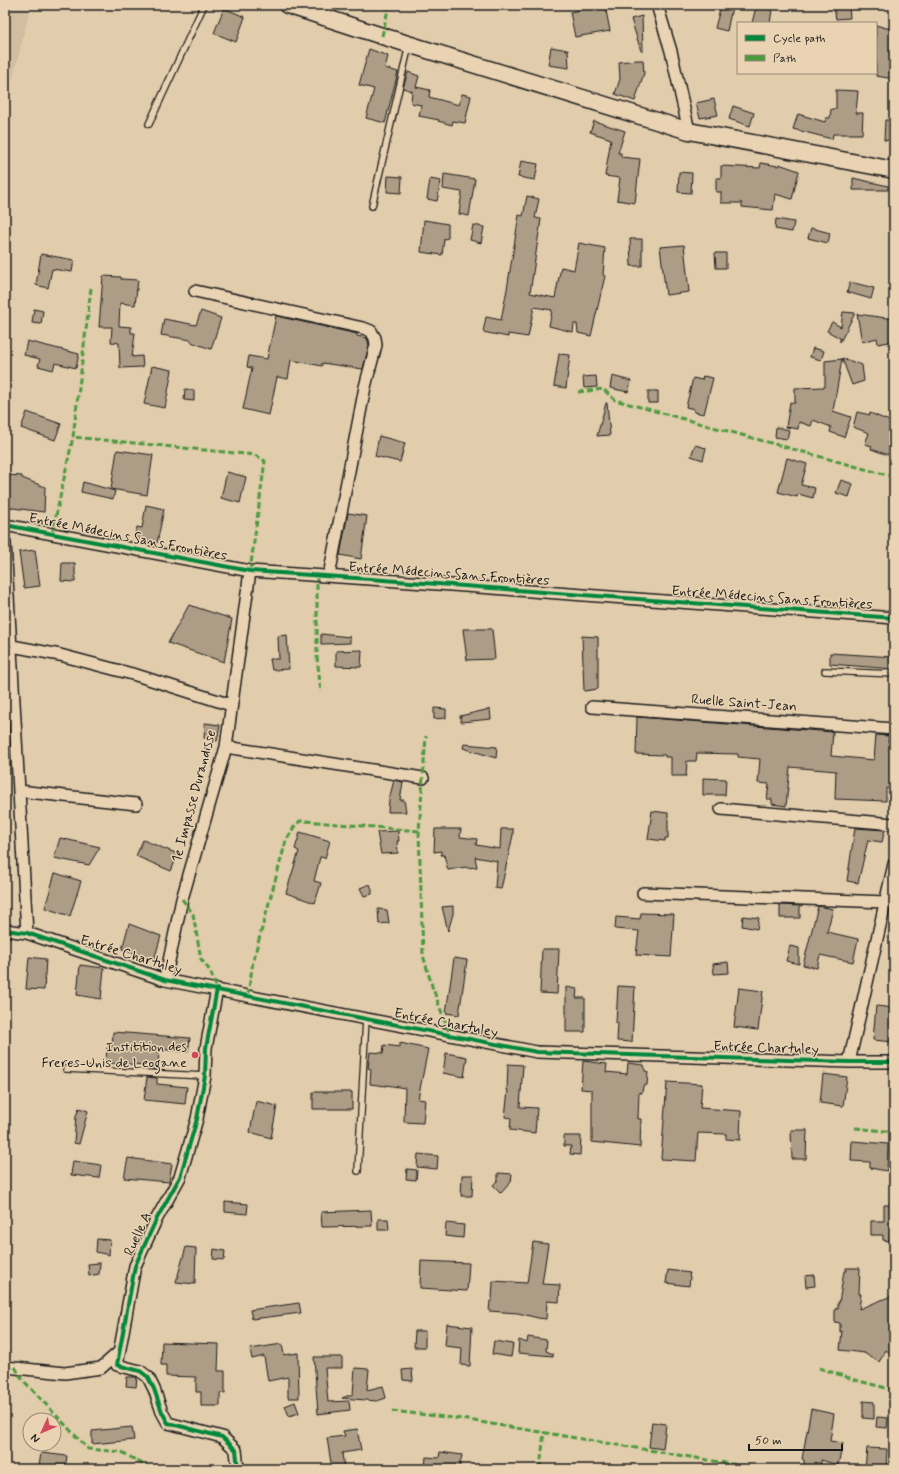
<svg xmlns="http://www.w3.org/2000/svg" width="899" height="1474" font-family="Mynerve,sans-serif">
  <style>
    .built { fill: #d1bea1 }
    .building { fill: #ad9d86; stroke: #1c1c1c }
    .lines { fill: none; stroke-linecap: round; stroke-linejoin: round }
    .service-casing { stroke: #1c1c1c; stroke-width: 8 }
    .minor-casing { stroke: #1c1c1c; stroke-width: 14 }
    .secondary-casing { stroke: #1c1c1c; stroke-width: 19 }
    .service { stroke: #e9d3b2; stroke-width: 5.5 }
    .minor { stroke: #e9d3b2; stroke-width: 11 }
    .secondary { stroke: #e9d3b2; stroke-width: 16 }
    .quiet { stroke: #4c9a3e; stroke-width: 3; stroke-dasharray: 6 3; stroke-linecap: butt }
    .cycleway-casing { stroke: #e9d3b2; stroke-width: 6 }
    .cycleway { stroke: #00873e; stroke-width: 4 }
    .poi-dot { fill: #d1495b; stroke: #e9d3b2; stroke-width: 1.5 }
    .labels { text-anchor: middle; dominant-baseline: central; stroke-width: 3; stroke-linejoin: round; paint-order: stroke }
    .street-label { font-size: 14px; fill: #1c1c1c; stroke: #e9d3b2 }
    .poi-label { font-size: 14px; fill: #1c1c1c; stroke: #e9d3b2; text-anchor: end }
  </style>
  <rect width="100%" height="100%" fill="#e1ccac"/>
  <filter id="ink" filterUnits="userSpaceOnUse"><feTurbulence type="fractalNoise" baseFrequency=".025" numOctaves="2"/><feDisplacementMap in="SourceGraphic" scale="8" xChannelSelector="R" yChannelSelector="G"/><feConvolveMatrix kernelMatrix="1 2 1 2 8 2 1 2 1" color-interpolation-filters="sRGB"/></filter>
  <g filter="url(#ink)">
    <path class="built" d="M5,5H31L5,110Z"/>
    <path class="building" d="M605,5L610,31L575,37L570,12Z
      M721,5L732,7L727,31L715,28Z
      M849,6L850,18L836,19L834,8Z
      M756,7L772,10L770,23H752Z
      M224,8L245,17L236,42L214,33Z
      M642,16L643,51H641L631,19Z
      M876,25L886,28H894V79L876,76Z
      M551,47L568,50L569,68L548,65Z
      M369,49L388,56L385,68L398,72L385,123L366,118L374,89L359,85Z
      M637,60H643L644,73L635,101L615,94L620,79L619,62Z
      M408,72L419,76L416,87L430,90L429,97L459,105L462,94L471,96L465,123L453,121L452,125L438,121L439,120L419,116L421,105L411,103L412,91L403,88Z
      M836,90L858,91L856,113H863L862,134H833L832,139L793,129L798,114L825,122L826,118H830L831,109H836Z
      M714,99L718,115L700,118L696,103Z
      M733,106L754,113L750,126L729,119Z
      M885,120H894V141L884,140Z
      M594,121L625,131L618,153H621V157L640,159L635,203L617,200L620,178L605,176L611,139L590,132Z
      M521,161L538,164L535,180L518,177Z
      M761,163L778,166L779,164L799,171L792,199L775,194L773,210L742,207V203H721V192H716V178H721V166L760,168Z
      M679,172L692,173L691,193L678,192Z
      M444,174L475,179L469,216L459,214L462,192L443,189Z
      M388,176L402,177L401,193L387,192Z
      M853,178L888,186V190H853Z
      M430,179L441,181L437,201L427,199Z
      M527,196L539,199L535,218L541,219L530,293L555,298L561,267L574,270L579,243L605,248L603,275L605,276L591,336L578,333L577,324H574L573,332L549,326L552,310L534,307L528,337L508,334V337L483,332L486,317L501,320L507,289L519,215L523,216Z
      M776,219L794,222L792,232L775,229Z
      M424,220L448,224V238L444,239L442,255L421,252Z
      M473,225L484,227L481,243L470,240Z
      M811,228L830,233L828,243L808,238Z
      M630,239H642V266H631Z
      M684,245L689,292L666,295L660,247Z
      M715,253H726V268H716Z
      M41,254L74,260L72,272L52,269L48,288L36,285Z
      M103,276L121,277V279L138,280L135,305L120,303L119,326L131,327V333H135L132,357L142,356L143,367L120,368L119,343L111,342L112,327H99Z
      M850,282L874,288L871,299L847,292Z
      M34,309L43,311L41,324L32,323Z
      M201,311L221,318L211,349L191,342V340L161,335L164,319L196,325Z
      M843,312L855,313L840,342V338L827,331L832,322L841,327Z
      M857,314L894,319V341L878,344L877,338L862,342Z
      M276,316L357,334V336L367,338L369,345L363,369L322,363V366L291,360L288,379L277,377L269,415L243,409L252,368L247,367L249,356L267,359Z
      M27,341L79,354L76,368L55,363L53,370L38,366L40,359L24,355Z
      M813,348L824,351L821,360L810,357Z
      M559,354L570,355L566,388L554,386Z
      M842,358L862,365L864,381L852,385Z
      M842,359L833,411L851,417L844,437L830,432L831,427L813,420L811,426L799,422L798,429L786,427L790,402L795,403V388L825,387V361Z
      M152,366L172,370L165,408L144,404Z
      M596,376L597,387L584,388L583,377Z
      M612,376L631,381L628,392L610,388Z
      M703,376L713,378L704,414L694,412V409L686,407L693,378L702,380Z
      M185,389L194,390V401L184,400Z
      M648,391H658V403H648Z
      M606,403H607L610,435L597,436Z
      M27,412L61,424L55,440L21,428Z
      M857,412L870,415V413L894,423V440L888,455L871,449L872,446L865,444L869,433L853,427Z
      M776,427L789,430L787,439L775,437Z
      M379,436L405,443L400,462L375,456Z
      M695,445L706,448L703,460L691,456Z
      M117,450L153,455L147,495L111,489Z
      M787,458L807,464L801,485L815,488L813,498L798,494L797,497L778,492Z
      M227,472L246,477L240,503L221,498Z
      M6,475L22,476V478L45,487L44,512L5,507Z
      M841,480L853,484L849,497L836,493Z
      M83,482L115,491L113,499L81,492Z
      M146,505L164,509L157,543L134,538L137,527L142,528Z
      M348,513L367,516L361,559L340,555Z
      M35,550L40,586L24,588L19,552Z
      M62,563H75V582L61,581Z
      M189,605L232,619L224,662L168,643Z
      M463,629H492L495,659L467,660Z
      M321,634L350,637V643L321,644Z
      M287,635L289,669L272,670L270,659H279L278,636Z
      M582,636L598,637V689L584,691Z
      M362,650L361,667L336,666V651Z
      M830,653L894,657V669L830,664Z
      M434,708L446,709V718L434,719Z
      M490,709L491,719L461,722L460,716Z
      M637,717L833,732L831,756L874,760L876,735L889,736L888,742L894,743V789L886,788V801L835,799L836,771L790,767L786,806L772,804V799H767L769,784L758,783L760,759L738,757V754L697,753L696,761H687L686,776H671V757H665V755L636,754Z
      M205,723L220,725L217,741L204,738Z
      M464,744L497,747L496,758L463,748Z
      M703,778L726,779L725,795H703Z
      M394,780L403,782L400,800H404L406,812H388L389,800Z
      M652,811L668,813V838H665V841L648,839Z
      M855,828L885,830L882,842L868,840L858,883L847,881Z
      M435,829H461L460,837L477,839L476,845L500,849L501,829H513V835L501,889L495,888L497,861L475,857L477,867L467,868L466,867L448,870L444,855H441V851L434,852Z
      M398,831L399,841H397L398,853L381,854L377,832Z
      M300,832L330,841L325,858L320,857L314,881L321,883L315,903L286,893L299,851L295,849Z
      M60,838L100,847L89,865L54,858Z
      M143,840L178,854L171,871L136,856Z
      M55,873L81,881L70,916L45,908Z
      M370,884L372,890V894L364,896L360,888Z
      M780,905L800,906V918H780Z
      M453,906V914L448,931L442,907Z
      M818,906L833,909L827,932L858,939L853,962L820,955L817,968L803,965Z
      M378,909L387,910L389,923L379,924Z
      M641,913L674,914L671,957L636,955L639,931L615,929L616,917L640,919Z
      M743,916L759,918L757,929L742,926Z
      M129,924L161,936L154,960L122,949Z
      M790,946L799,948V964L786,961Z
      M542,949H559L557,994L540,993Z
      M29,957L46,959L44,990L26,989Z
      M454,958L467,960L459,1015L446,1013Z
      M728,962L729,973L714,974L713,964Z
      M80,965L104,968L101,999L77,995Z
      M618,986L635,987L632,1042L617,1041L618,1023H616Z
      M566,987L577,989L576,998H585V1032H566Z
      M739,988L763,991L758,1030L734,1027Z
      M876,1006L894,1008V1042L873,1040Z
      M113,1032L190,1038L188,1052L159,1049L158,1069H148V1065L106,1063L107,1048L112,1049Z
      M400,1043L428,1049L418,1099L425,1100L423,1123L404,1122L405,1088L386,1085V1086L370,1084L371,1069L368,1068L370,1052L383,1053L384,1045L400,1047Z
      M446,1053L467,1057L464,1077L443,1073Z
      M583,1061L607,1064L606,1072L627,1074L628,1063L644,1065L645,1071L648,1072L647,1085L643,1086L642,1093L639,1092L638,1119H641L640,1147L592,1142V1090L581,1089Z
      M508,1064L523,1065L520,1107L537,1108L535,1133L510,1130L511,1118L505,1117L508,1090H507Z
      M823,1074L847,1077L843,1106L820,1103Z
      M147,1077L157,1078V1084L187,1087L185,1104L144,1100Z
      M667,1082L702,1084L700,1108L741,1111L740,1140L726,1139V1134L698,1133L696,1161L661,1159Z
      M313,1092H352V1109H313Z
      M256,1101L277,1106L271,1138L250,1132Z
      M79,1108L88,1111L79,1144L74,1143L76,1116Z
      M791,1130H807L806,1159H792Z
      M564,1136H581L580,1155L570,1154L571,1146H564Z
      M852,1141L888,1144L887,1171L870,1168V1162L851,1161Z
      M418,1154L438,1156L437,1169L417,1167Z
      M128,1158L172,1164L169,1182L124,1178Z
      M73,1161L101,1165L99,1178L71,1175Z
      M407,1169L417,1170L416,1180L406,1179Z
      M498,1173L512,1174L511,1182L501,1193L493,1185L498,1180Z
      M462,1175H473L472,1196H461Z
      M225,1202L248,1204L247,1214L225,1212Z
      M884,1205H894L889,1241L883,1240V1235H871V1221H884Z
      M371,1210L372,1226L322,1227L321,1212Z
      M378,1219H388L389,1230H378Z
      M446,1223L464,1225L463,1238L445,1236Z
      M97,1239L110,1240L109,1255L96,1252Z
      M533,1242L548,1244L542,1284L560,1285L559,1302L547,1301L546,1319L538,1318L518,1313L489,1311L490,1301H492L493,1281L527,1283Z
      M186,1247L196,1248L195,1284L176,1282Z
      M214,1249L225,1251L224,1260L213,1259Z
      M421,1261L469,1263L467,1291L420,1288Z
      M100,1263L99,1274L89,1276L88,1264Z
      M846,1268H860L859,1294H861L859,1309L894,1295V1348L890,1353L886,1350L879,1362L864,1353L840,1350L842,1331L840,1332V1323L835,1322V1309L838,1308V1302L839,1303L844,1271H846Z
      M668,1270L690,1273L689,1276L690,1277L689,1286L666,1283Z
      M814,1275L815,1286L806,1287L805,1276Z
      M299,1303L301,1313L252,1319L250,1310Z
      M447,1324L472,1327L470,1366L461,1365L462,1348L445,1346Z
      M415,1331H425V1347H414Z
      M528,1337L547,1340L546,1351L553,1354V1356L518,1353L519,1340L527,1343Z
      M494,1341L513,1344L511,1357L492,1354Z
      M162,1342L219,1344L218,1371H225V1393H220V1406H201V1392H196V1377L166,1376V1365H161Z
      M282,1344L284,1355L298,1353L299,1398H288V1377L268,1381L264,1356L252,1359L250,1349Z
      M314,1357H342V1368H325L328,1402L349,1401L350,1410L318,1414Z
      M355,1368L369,1369L367,1390L383,1386L386,1398L377,1401L342,1398L353,1394Z
      M412,1369L413,1381L403,1380L402,1370Z
      M127,1377H137L136,1387L126,1386Z
      M863,1401L874,1402V1419L863,1418Z
      M295,1402L299,1413L289,1416L285,1406Z
      M811,1409L834,1414L830,1441L843,1443L838,1465L821,1460V1464L815,1462L816,1469H804V1460L802,1459Z
      M877,1417L888,1418L887,1428L876,1427Z
      M652,1422L666,1424L663,1449L649,1447Z
      M132,1427L134,1440L92,1444V1431Z
      M357,1429L361,1450L342,1453L344,1469H332L327,1438L345,1436L343,1431Z
      M867,1448L887,1449L886,1469H865Z
      M440,1452L462,1455L459,1469L425,1467L426,1457L439,1458Z
      M41,1453L67,1456L65,1469L39,1466Z"/>
    <g class="lines">
      <defs>
        <path id="service" d="M149,124L204,5
          M372,206L409,45
          M825,671L894,674
          M66,1069L205,1076
          M358,1171L366,1018"/>
        <path id="minor" d="M657,5L671,51L689,131
          M195,291L363,328L371,331L375,338L376,345L365,387L329,576
          M5,525L250,571L370,579L894,618
          M5,543L27,933
          M12,646L60,655L136,675L231,705
          M592,707L894,729
          M226,747L423,778
          M19,791L136,804
          M721,809L894,824
          M643,893L886,902
          M5,930L27,933L165,980L537,1052L849,1062H894
          M165,980L182,899L226,747L250,571
          M217,989L206,1048L205,1076L197,1119L180,1177L156,1220L135,1266L117,1365L140,1371L148,1377L154,1389L162,1412L168,1423L222,1437L236,1450L238,1469
          M849,1062L894,864
          M5,1367L65,1373L101,1368L120,1351"/>
        <path id="secondary" d="M287,5L382,36L689,131L894,170"/>
      </defs>
      <use href="#service" class="service-casing"/>
      <use href="#minor" class="minor-casing"/>
      <use href="#secondary" class="secondary-casing"/>
      <use href="#service" class="service"/>
      <use href="#minor" class="minor"/>
      <use href="#secondary" class="secondary"/>
      <path class="quiet" d="M382,36L389,5
        M91,288L73,437L255,455L265,461L250,571
        M578,392L603,389L615,400L894,477
        M52,534L73,437
        M317,575V657L321,692
        M5,646H12
        M419,831L423,955L432,986L450,1035
        M182,899L193,914L201,959L210,971L217,989
        M248,995L253,961L286,841L294,827L300,821H305L419,831L426,736
        M855,1128L894,1132
        M15,1367L22,1379L88,1449L122,1452L151,1469
        M819,1368L859,1381L894,1390
        M5,1389L8,1367
        M392,1411L462,1419L762,1469
        M540,1469L544,1432"/>
      <defs>
        <path id="cycleway" d="M5,525L250,571L370,579L894,618
          M5,930L27,933L165,980L537,1052L849,1062H894
          M217,989L206,1048L205,1076L197,1119L180,1177L156,1220L135,1266L117,1365L140,1371L148,1377L154,1389L162,1412L168,1423L222,1437L236,1450L238,1469"/>
      </defs>
      <use href="#cycleway" class="cycleway-casing"/>
      <use href="#cycleway" class="cycleway"/>
    </g>
  </g>
  <circle class="poi-dot" cx="195" cy="1055" r="4"/>
  <g class="labels">
    <g class="street-label">
      <text transform="translate(128 537) rotate(11)">Entrée Médecins Sans Frontières</text>
      <text transform="translate(449 574) rotate(4)">Entrée Médecins Sans Frontières</text>
      <text transform="translate(772 598) rotate(4)">Entrée Médecins Sans Frontières</text>
      <text transform="translate(744 703) rotate(4)">Ruelle Saint-Jean</text>
      <text transform="translate(194 796) rotate(-75)">1e Impasse Durandisse</text>
      <text transform="translate(131 955) rotate(17)">Entrée Chartuley</text>
      <text transform="translate(446 1023) rotate(11)">Entrée Chartuley</text>
      <text transform="translate(766 1048) rotate(2)">Entrée Chartuley</text>
      <text transform="translate(138 1234) rotate(-65)">Ruelle A</text>
    </g>
    <g class="poi-label">
      <text x="187" y="1047">Institition des<tspan x="187" dy="16">Freres-Unis de Leogane</tspan></text>
    </g>
  </g>
  <rect width="899" height="1474" fill="none" stroke="#e9d3b2" stroke-width="20"/>
  <rect x="10" y="10" width="879" height="1454" fill="none" stroke="#1c1c1c" stroke-width="1.5" filter="url(#ink)"/>
  <rect x="737" y="22" width="140" height="52" fill="#e9d3b2" stroke="#978a76"/>
  <rect x="745" y="35" width="20" height="6" fill="#00873e" stroke="#978a76"/>
  <text x="773" y="42" font-size="12" fill="#1c1c1c">Cycle path</text>
  <rect x="745" y="55" width="20" height="6" fill="#4c9a3e" stroke="#978a76"/>
  <text x="773" y="62" font-size="12" fill="#1c1c1c">Path</text>
  <g transform="translate(42 1432) rotate(226)"><circle r="19" fill="#e9d3b2" stroke="#978a76"/>
  <path d="M0-3L7 15L0 10L-7 15Z" fill="#d1495b"/>
  <text y="-6" font-size="11" font-weight="bold" text-anchor="middle" fill="#1c1c1c">N</text>
  </g>
  <path d="M749 1444v6h93v-6" fill="none" stroke="#1c1c1c" stroke-width="2"/>
  <text x="755" y="1444" font-size="12" fill="#1c1c1c" stroke="#e9d3b2" stroke-width="3" paint-order="stroke">50 m</text>
</svg>
